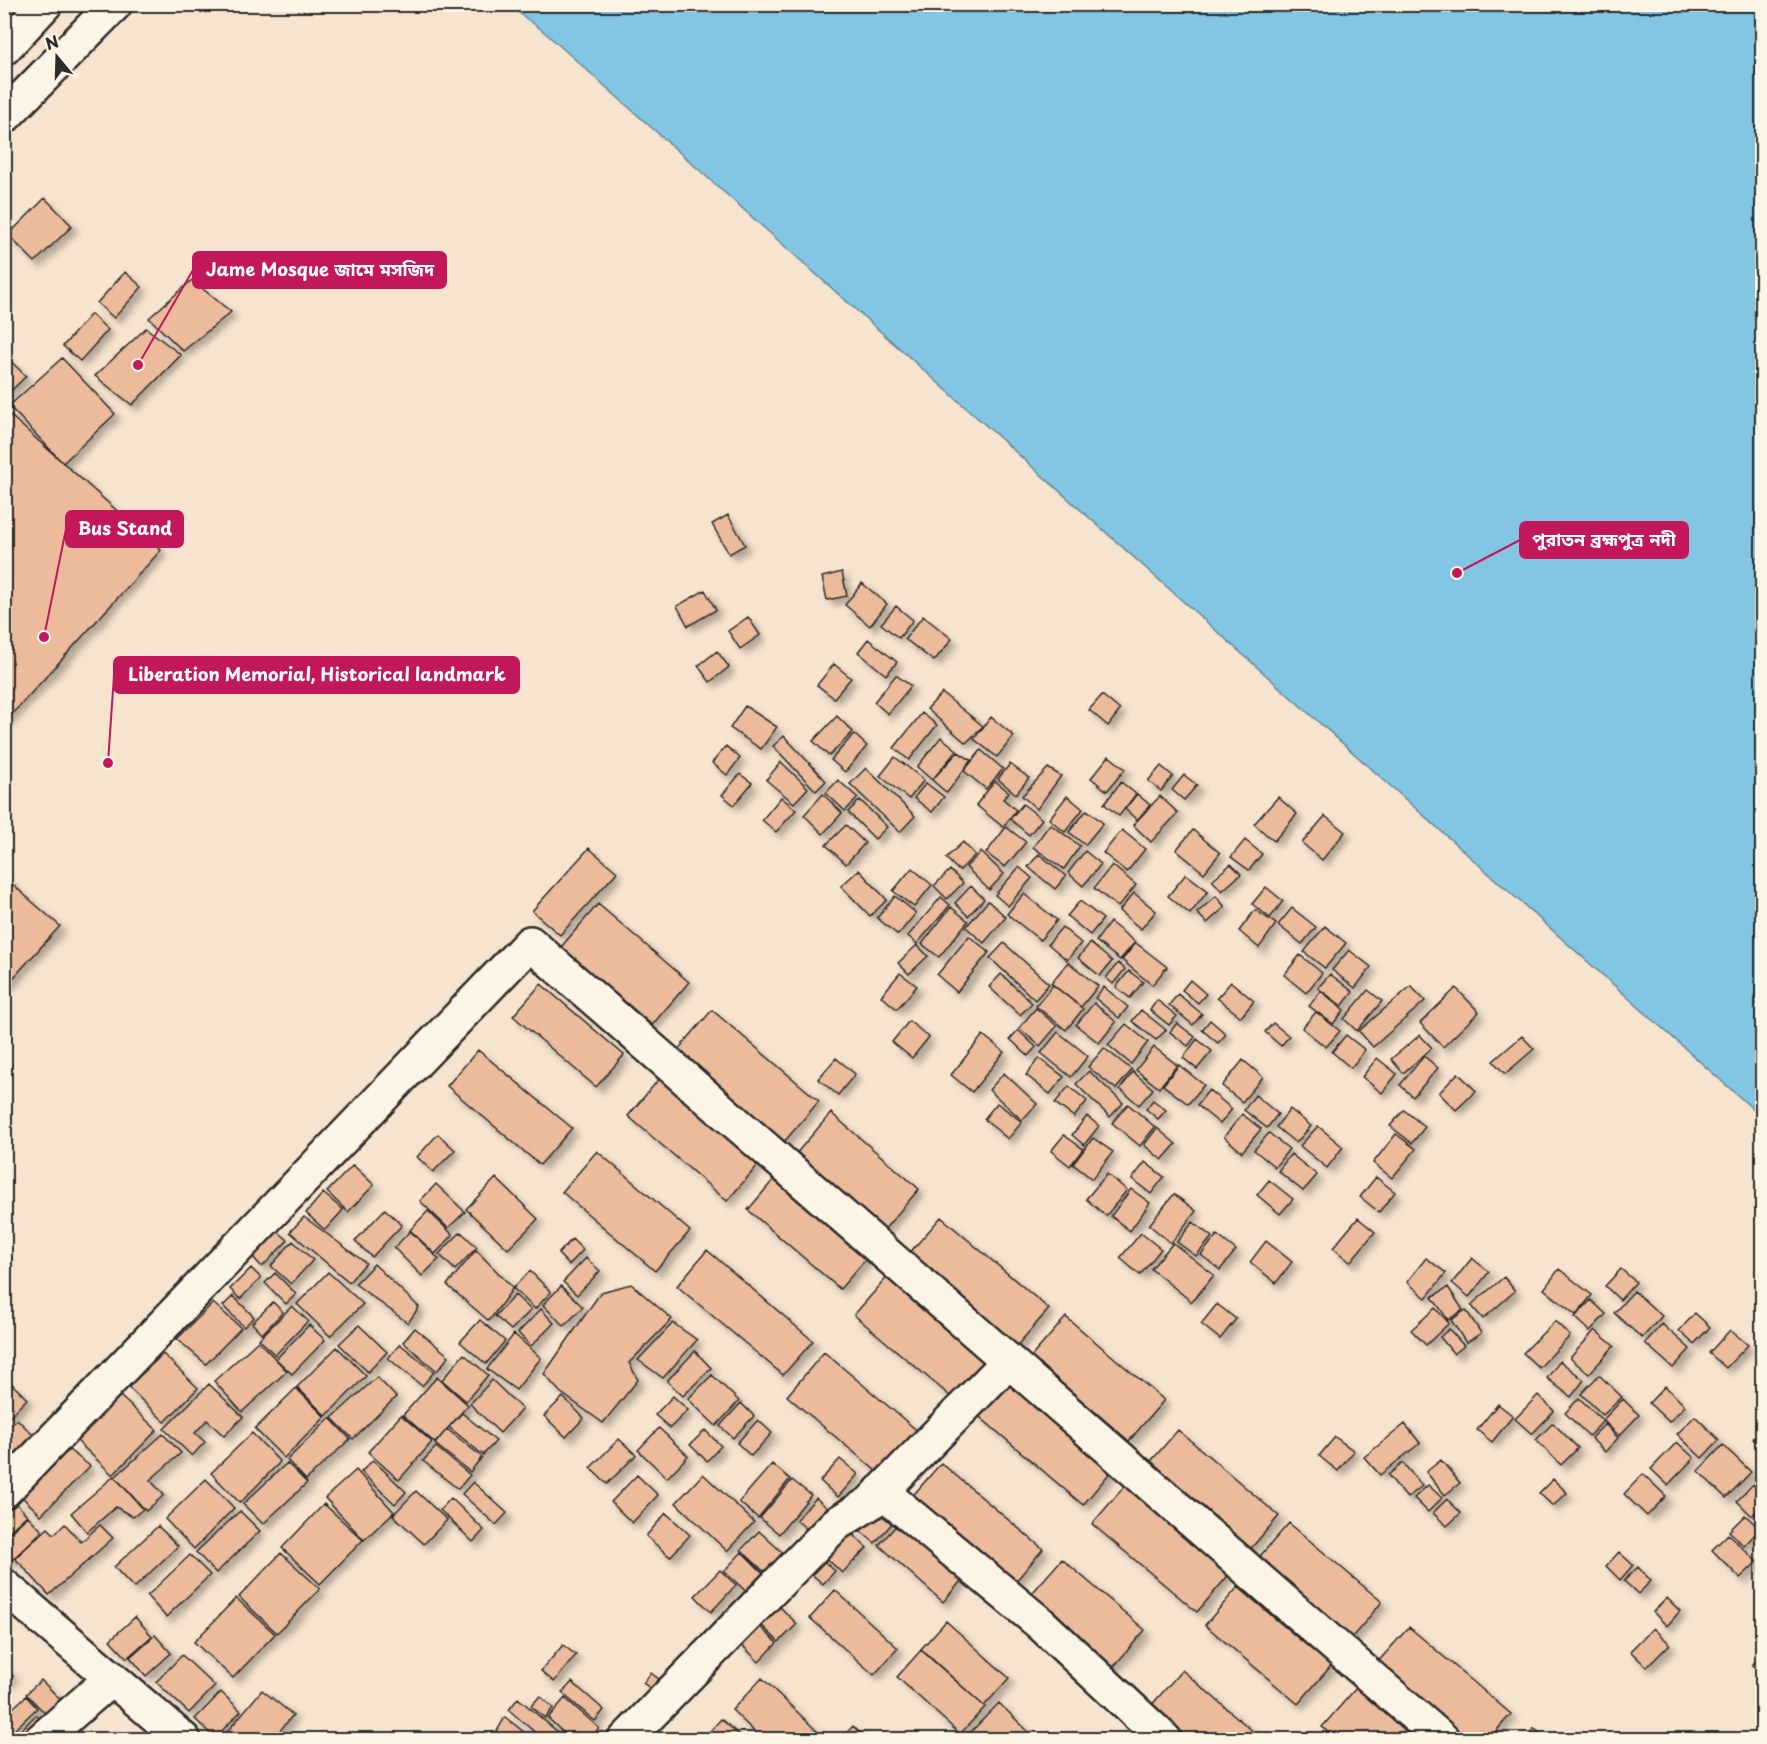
<svg xmlns="http://www.w3.org/2000/svg" width="1767" height="1744" font-family="'Playpen Sans','Noto Sans Bengali',sans-serif">
  <style>
    .water { fill: #83c6e4; stroke: #60889a; stroke-width: 1.5 }
    .building { fill: #ebbb9c; stroke: #2b2b2b; stroke-width: 1.5; filter: url(#shadow) }
    .lines { fill: none; stroke-linecap: round; stroke-linejoin: round }
    .minor-casing { stroke: #2b2b2b; stroke-width: 38 }
    .secondary-casing { stroke: #2b2b2b; stroke-width: 38 }
    .primary-casing { stroke: #2b2b2b; stroke-width: 38 }
    .minor { stroke: #fcf5e5; stroke-width: 33 }
    .secondary { stroke: #fcf5e5; stroke-width: 33 }
    .primary { stroke: #fcf5e5; stroke-width: 33 }
    .leader { fill: none; stroke: #c2185b; stroke-width: 2 }
    .callout-dot { fill: #c2185b; stroke: #fcf5e5; stroke-width: 2 }
    .callout { fill: #c2185b; stroke: #c2185b; stroke-width: 2 }
    .callout-label { font-size: 18px; text-anchor: middle; font-weight: bold; fill: #fff }
  </style>
  <defs>
    <filter id="shadow"><feDropShadow dx="5.5" dy="5.5" stdDeviation="3" flood-color="#0004"/></filter>
  </defs>
  <rect width="100%" height="100%" fill="#f7e4cf"/>
  <filter id="ink" filterUnits="userSpaceOnUse"><feTurbulence type="fractalNoise" baseFrequency=".0167" numOctaves="2"/><feDisplacementMap in="SourceGraphic" scale="12" xChannelSelector="R" yChannelSelector="G"/><feConvolveMatrix kernelMatrix="1 2 1 2 8 2 1 2 1" color-interpolation-filters="sRGB"/></filter>
  <g filter="url(#ink)">
    <path class="water" d="M508,5H1762V1117L542,30Z"/>
    <path class="building" d="M45,198L72,226L35,262L8,235Z
      M125,272L142,287L114,318L97,303Z
      M192,280L231,312L183,351L149,318Z
      M91,314L108,330L80,361L63,346Z
      M146,328L181,355L132,405L95,376Z
      M4,355L26,376L4,398Z
      M62,358L115,414L63,463L9,406Z
      M4,410L161,550L4,723Z
      M728,515L745,545L729,554L712,524Z
      M842,572L847,596L827,600L822,577Z
      M862,583L887,604L870,626L845,605Z
      M705,590L716,610L688,626L677,606Z
      M896,606L913,620L899,638L881,624Z
      M923,616L952,639L934,661L905,639Z
      M748,617L760,635L740,649L728,631Z
      M868,639L897,662L886,675L858,652Z
      M717,651L729,667L710,682L698,666Z
      M834,664L851,678L834,698L817,685Z
      M896,675L911,686L888,714L874,702Z
      M942,693L983,726L966,743L927,709Z
      M1102,695L1120,710L1108,726L1089,710Z
      M745,706L777,727L761,749L730,728Z
      M922,713L937,725L909,760L894,748Z
      M837,716L853,732L829,756L813,741Z
      M991,717L1014,736L997,757L974,739Z
      M854,734L867,746L845,772L831,760Z
      M784,736L826,781L816,791L773,746Z
      M941,737L957,750L932,780L917,767Z
      M726,746L740,758L727,775L712,763Z
      M981,750L1003,769L986,789L964,771Z
      M958,752L971,760L947,793L932,780Z
      M1109,756L1125,769L1107,791L1091,778Z
      M895,757L924,780L909,799L880,776Z
      M781,762L808,788L794,803L766,780Z
      M1010,764L1029,778L1016,794L998,779Z
      M1161,766L1173,776L1161,791L1148,781Z
      M866,768L915,816L900,832L850,784Z
      M1048,768L1061,776L1037,809L1022,796Z
      M740,774L752,783L734,805L722,795Z
      M1184,775L1197,785L1184,800L1172,790Z
      M838,780L858,798L845,811L826,793Z
      M995,781L1009,792L1003,799L1016,810L1003,827L976,805Z
      M1121,782L1136,794L1119,816L1104,804Z
      M926,783L944,797L932,812L914,798Z
      M823,794L842,813L823,834L804,815Z
      M1137,794L1150,805L1137,820L1125,809Z
      M1067,796L1083,809L1065,832L1049,819Z
      M1160,796L1178,813L1151,842L1133,825Z
      M781,797L796,810L776,832L762,820Z
      M1278,797L1297,814L1274,841L1254,824Z
      M860,800L887,827L875,839L848,812Z
      M1023,804L1042,819L1029,835L1010,819Z
      M1087,810L1103,823L1085,845L1069,832Z
      M1325,816L1345,832L1322,860L1302,843Z
      M1050,824L1080,846L1064,869L1033,847Z
      M846,825L865,843L846,864L826,845Z
      M1006,827L1026,842L1005,867L986,853Z
      M1122,830L1145,849L1127,872L1103,853Z
      M1193,830L1220,853L1204,873L1176,850Z
      M1245,840L1262,854L1249,870L1231,857Z
      M963,842L975,855L959,871L946,858Z
      M589,848L617,872L560,935L532,911Z
      M1085,851L1101,864L1083,886L1068,873Z
      M981,852L1004,874L989,890L966,867Z
      M1039,854L1066,876L1055,889L1028,867Z
      M1231,864L1241,874L1222,891L1212,880Z
      M1112,865L1136,885L1118,907L1094,888Z
      M1019,867L1032,878L1008,906L995,895Z
      M912,868L932,885L914,907L893,891Z
      M859,870L887,900L870,916L841,886Z
      M950,870L963,883L947,899L934,886Z
      M1186,874L1208,891L1190,914L1168,896Z
      M4,877L60,926L4,988Z
      M971,886L984,899L968,916L955,903Z
      M1266,887L1283,901L1270,918L1252,904Z
      M1134,893L1156,911L1141,929L1119,911Z
      M1024,894L1057,920L1040,940L1007,914Z
      M895,896L916,913L898,935L877,918Z
      M1216,896L1225,907L1207,923L1197,913Z
      M941,897L950,905L917,944L908,936Z
      M988,901L1006,917L984,943L966,927Z
      M1080,901L1103,919L1090,935L1067,916Z
      M598,904L689,982L652,1025L561,947Z
      M951,907L968,921L939,957L922,944Z
      M1292,908L1316,927L1302,944L1278,925Z
      M1255,910L1276,924L1259,948L1239,931Z
      M1110,922L1135,942L1120,960L1096,941Z
      M1325,926L1346,943L1325,968L1304,952Z
      M1062,927L1081,943L1067,960L1048,944Z
      M969,936L989,952L957,992L937,975Z
      M1004,943L1049,984L1035,1000L990,958Z
      M1090,943L1112,961L1100,976L1078,958Z
      M1136,943L1167,967L1152,985L1122,960Z
      M917,945L928,956L909,974L898,963Z
      M1349,950L1371,967L1355,988L1332,970Z
      M1300,955L1322,973L1306,993L1284,975Z
      M1068,962L1098,986L1081,1007L1051,983Z
      M1118,963L1125,969L1113,984L1106,978Z
      M1129,971L1143,982L1130,998L1116,987Z
      M900,973L917,986L897,1009L881,996Z
      M1001,974L1032,1003L1020,1015L989,987Z
      M1330,974L1353,992L1342,1006L1318,988Z
      M1190,980L1206,994L1198,1003L1182,990Z
      M1231,982L1254,1001L1241,1017L1217,998Z
      M541,984L624,1055L596,1087L513,1016Z
      M1053,985L1083,1009L1066,1030L1036,1006Z
      M1411,986L1425,1001L1373,1047L1359,1031Z
      M1104,987L1128,1007L1119,1018L1095,998Z
      M1456,988L1479,1012L1443,1047L1420,1023Z
      M1368,990L1382,1001L1357,1031L1344,1019Z
      M1321,991L1344,1010L1333,1024L1309,1006Z
      M1178,994L1202,1014L1193,1025L1169,1005Z
      M1157,1000L1177,1016L1169,1025L1150,1010Z
      M1094,1003L1116,1022L1099,1043L1076,1025Z
      M1036,1008L1057,1026L1040,1046L1019,1028Z
      M712,1010L819,1101L784,1142L677,1051Z
      M1141,1010L1166,1030L1156,1040L1132,1021Z
      M1316,1012L1340,1031L1326,1047L1302,1028Z
      M1210,1020L1226,1034L1218,1043L1202,1030Z
      M909,1021L929,1037L912,1058L892,1042Z
      M1177,1023L1195,1037L1188,1046L1170,1032Z
      M1273,1023L1289,1036L1281,1046L1265,1032Z
      M1126,1024L1148,1042L1131,1064L1108,1045Z
      M1018,1030L1036,1047L1028,1056L1010,1039Z
      M1058,1032L1088,1056L1071,1077L1041,1053Z
      M983,1035L1004,1052L972,1092L951,1075Z
      M1346,1035L1365,1050L1351,1068L1332,1052Z
      M1420,1035L1432,1048L1403,1073L1391,1059Z
      M1522,1036L1534,1049L1505,1074L1493,1061Z
      M1197,1039L1212,1051L1197,1069L1183,1058Z
      M1154,1047L1177,1065L1159,1088L1136,1070Z
      M1104,1048L1132,1070L1116,1089L1088,1067Z
      M478,1050L572,1128L540,1165L447,1086Z
      M1424,1056L1438,1068L1413,1097L1400,1085Z
      M836,1058L855,1074L838,1095L818,1079Z
      M1039,1058L1064,1077L1050,1094L1026,1075Z
      M1377,1058L1397,1074L1382,1093L1362,1077Z
      M1243,1060L1263,1077L1242,1102L1222,1086Z
      M1179,1065L1204,1085L1188,1104L1163,1085Z
      M1089,1071L1123,1103L1110,1117L1076,1084Z
      M1133,1072L1153,1089L1139,1105L1120,1089Z
      M1004,1073L1037,1104L1022,1120L989,1090Z
      M1458,1073L1476,1091L1456,1110L1439,1093Z
      M659,1079L759,1164L727,1201L628,1116Z
      M1069,1086L1087,1101L1074,1117L1055,1103Z
      M1209,1090L1232,1109L1220,1124L1197,1105Z
      M1255,1095L1278,1114L1267,1128L1244,1110Z
      M1153,1100L1166,1110L1158,1119L1146,1109Z
      M997,1103L1022,1122L1008,1139L984,1119Z
      M1128,1104L1155,1127L1140,1146L1112,1123Z
      M1290,1109L1311,1126L1296,1143L1276,1127Z
      M1404,1110L1425,1127L1412,1143L1390,1126Z
      M831,1113L919,1189L883,1231L794,1156Z
      M1242,1114L1261,1129L1242,1152L1224,1137Z
      M1087,1116L1099,1126L1084,1145L1072,1135Z
      M1318,1126L1343,1147L1327,1168L1300,1146Z
      M1157,1128L1176,1144L1162,1160L1144,1145Z
      M1269,1133L1289,1149L1275,1167L1254,1150Z
      M438,1134L455,1150L433,1172L417,1157Z
      M1396,1134L1416,1149L1392,1178L1373,1163Z
      M1064,1135L1083,1149L1070,1166L1051,1151Z
      M1093,1138L1113,1152L1092,1179L1073,1164Z
      M597,1151L690,1231L655,1271L562,1192Z
      M1291,1154L1317,1175L1303,1191L1278,1171Z
      M1145,1162L1164,1177L1151,1194L1132,1179Z
      M353,1165L374,1185L348,1212L327,1192Z
      M780,1172L873,1251L840,1289L748,1210Z
      M1107,1174L1127,1190L1106,1216L1086,1199Z
      M1376,1177L1395,1192L1379,1212L1360,1197Z
      M496,1178L538,1219L508,1249L466,1209Z
      M1269,1180L1293,1199L1280,1214L1257,1195Z
      M436,1184L465,1212L448,1228L420,1201Z
      M1131,1189L1150,1203L1130,1231L1111,1216Z
      M323,1193L343,1210L325,1230L306,1213Z
      M1174,1194L1196,1211L1171,1243L1149,1225Z
      M385,1209L402,1225L372,1257L355,1241Z
      M428,1211L453,1235L435,1254L410,1230Z
      M304,1217L366,1263L349,1282L290,1232Z
      M941,1217L1049,1309L1014,1349L906,1257Z
      M1358,1218L1375,1232L1350,1262L1333,1248Z
      M1193,1222L1212,1237L1196,1256L1177,1242Z
      M276,1230L288,1240L262,1267L251,1255Z
      M410,1231L439,1259L422,1276L394,1248Z
      M461,1232L477,1247L455,1270L439,1254Z
      M1141,1233L1161,1249L1140,1275L1120,1258Z
      M1217,1235L1236,1250L1220,1270L1201,1255Z
      M572,1239L583,1250L569,1265L558,1254Z
      M293,1241L313,1260L291,1284L271,1266Z
      M1266,1241L1292,1262L1276,1283L1250,1262Z
      M1173,1243L1214,1275L1192,1302L1151,1269Z
      M476,1250L513,1288L489,1321L447,1285Z
      M707,1250L813,1341L783,1375L677,1286Z
      M586,1258L600,1271L577,1295L563,1282Z
      M1426,1258L1446,1273L1426,1298L1407,1282Z
      M1472,1258L1489,1272L1469,1297L1452,1283Z
      M374,1264L419,1307L408,1323L355,1284Z
      M251,1268L261,1278L240,1299L230,1289Z
      M1559,1269L1592,1295L1576,1315L1544,1289Z
      M1621,1269L1636,1282L1620,1300L1605,1286Z
      M530,1271L551,1292L535,1309L513,1288Z
      M328,1272L363,1304L330,1336L297,1304Z
      M275,1273L296,1294L286,1304L265,1283Z
      M889,1275L991,1362L956,1401L854,1315Z
      M1504,1277L1515,1291L1483,1319L1471,1305Z
      M631,1284L672,1319L629,1363L638,1380L603,1423L560,1392L544,1374L601,1292Z
      M561,1286L583,1307L564,1326L543,1305Z
      M1448,1287L1463,1310L1448,1320L1432,1297Z
      M1634,1291L1662,1316L1642,1338L1614,1313Z
      M515,1295L531,1310L511,1330L495,1316Z
      M233,1296L254,1317L244,1327L223,1306Z
      M1591,1300L1606,1314L1590,1331L1575,1317Z
      M273,1302L283,1312L262,1334L252,1323Z
      M213,1303L241,1328L206,1364L177,1339Z
      M1217,1304L1236,1319L1220,1339L1201,1324Z
      M292,1306L308,1321L275,1355L259,1339Z
      M1435,1308L1449,1323L1426,1345L1411,1330Z
      M541,1309L554,1323L531,1346L518,1333Z
      M1466,1310L1481,1333L1466,1343L1451,1320Z
      M1695,1313L1710,1327L1694,1344L1679,1331Z
      M1066,1317L1164,1400L1129,1441L1031,1357Z
      M480,1320L505,1341L486,1364L460,1342Z
      M1555,1321L1570,1336L1539,1368L1523,1353Z
      M673,1323L697,1340L663,1378L638,1360Z
      M1662,1324L1690,1349L1673,1368L1645,1343Z
      M309,1325L325,1340L292,1374L276,1359Z
      M359,1325L387,1352L368,1372L339,1344Z
      M415,1328L449,1356L437,1371L403,1342Z
      M1449,1329L1464,1346L1454,1354L1440,1337Z
      M1595,1330L1614,1346L1589,1374L1570,1358Z
      M1730,1330L1748,1345L1726,1368L1709,1353Z
      M514,1334L541,1358L516,1390L487,1369Z
      M258,1341L287,1371L242,1412L214,1381Z
      M400,1344L434,1372L422,1386L388,1358Z
      M337,1347L366,1376L326,1416L297,1387Z
      M695,1351L711,1368L683,1396L667,1381Z
      M824,1352L920,1433L882,1476L787,1396Z
      M163,1354L198,1388L165,1422L128,1387Z
      M464,1354L488,1375L466,1401L442,1380Z
      M1560,1361L1584,1380L1571,1397L1547,1378Z
      M712,1375L739,1401L716,1426L688,1399Z
      M1599,1375L1622,1397L1603,1415L1581,1394Z
      M377,1377L396,1397L353,1439L332,1418Z
      M437,1377L468,1405L435,1443L403,1415Z
      M1005,1377L1113,1469L1083,1505L974,1412Z
      M492,1380L522,1409L500,1433L470,1404Z
      M12,1384L27,1399L4,1422V1393Z
      M209,1384L243,1417L224,1436L207,1420L195,1433L205,1442L192,1456L164,1429Z
      M1665,1386L1685,1406L1669,1422L1649,1403Z
      M296,1388L325,1417L284,1458L255,1429Z
      M1538,1395L1554,1411L1532,1434L1515,1419Z
      M120,1396L157,1430L113,1475L76,1440Z
      M673,1396L688,1410L670,1428L655,1415Z
      M563,1397L584,1418L566,1437L544,1416Z
      M1579,1398L1603,1421L1589,1436L1565,1413Z
      M1623,1399L1639,1415L1619,1436L1603,1420Z
      M741,1403L754,1416L733,1438L720,1426Z
      M1498,1404L1513,1416L1492,1442L1477,1430Z
      M462,1413L496,1441L483,1455L449,1427Z
      M401,1415L432,1442L399,1480L368,1452Z
      M1695,1416L1719,1440L1702,1458L1677,1434Z
      M330,1418L350,1439L306,1480L287,1460Z
      M17,1419L36,1438L12,1464L4,1457V1431Z
      M758,1420L772,1433L751,1456L737,1443Z
      M1553,1423L1578,1448L1561,1465L1536,1440Z
      M1405,1424L1420,1443L1380,1475L1364,1457Z
      M1605,1424L1618,1438L1605,1452L1591,1438Z
      M659,1428L688,1456L667,1478L638,1450Z
      M447,1429L482,1457L470,1472L435,1444Z
      M1762,1429V1449L1753,1439Z
      M705,1430L721,1446L707,1461L690,1445Z
      M1178,1430L1279,1516L1246,1554L1145,1468Z
      M252,1433L280,1462L240,1503L211,1473Z
      M163,1434L181,1453L150,1480L164,1495L146,1511L115,1477Z
      M1335,1437L1354,1451L1338,1471L1319,1456Z
      M619,1439L636,1455L607,1484L590,1468Z
      M1677,1442L1694,1458L1668,1485L1651,1469Z
      M1723,1445L1751,1472L1726,1498L1698,1471Z
      M436,1447L470,1475L458,1489L423,1461Z
      M69,1450L90,1466L41,1515L20,1495Z
      M840,1459L858,1474L838,1497L820,1481Z
      M373,1460L406,1492L395,1504L361,1472Z
      M1441,1460L1460,1483L1445,1495L1426,1472Z
      M287,1463L307,1483L263,1524L243,1504Z
      M941,1463L1043,1549L1011,1587L909,1500Z
      M1403,1463L1422,1486L1407,1498L1388,1475Z
      M772,1464L790,1479L758,1518L739,1502Z
      M356,1470L394,1512L364,1540L325,1498Z
      M703,1474L754,1522L727,1551L676,1503Z
      M1643,1474L1666,1496L1647,1516L1624,1494Z
      M637,1475L658,1495L632,1523L611,1502Z
      M114,1476L143,1509L133,1517L116,1507L87,1532L71,1513Z
      M206,1479L234,1508L194,1549L165,1519Z
      M1553,1479L1567,1493L1553,1506L1539,1493Z
      M792,1480L811,1495L779,1534L760,1518Z
      M1129,1481L1233,1570L1197,1612L1092,1524Z
      M473,1482L507,1513L496,1525L462,1494Z
      M1753,1484L1762,1493V1505L1752,1516L1737,1501Z
      M1428,1485L1442,1498L1428,1512L1414,1498Z
      M416,1491L447,1520L424,1544L393,1515Z
      M451,1498L484,1530L473,1542L440,1510Z
      M816,1498L833,1513L814,1535L796,1520Z
      M1447,1499L1461,1513L1447,1526L1433,1513Z
      M13,1500L27,1515L4,1536V1507Z
      M324,1504L363,1540L320,1584L282,1548Z
      M876,1505L894,1521L875,1543L857,1528Z
      M240,1511L260,1531L216,1573L196,1552Z
      M666,1513L690,1535L670,1557L646,1536Z
      M1745,1515L1760,1529L1744,1546L1729,1531Z
      M28,1516L42,1531L10,1562L4,1556V1538Z
      M903,1518L967,1574L943,1602L879,1545Z
      M1289,1523L1382,1602L1348,1642L1254,1563Z
      M65,1524L81,1542L100,1525L113,1538L49,1595L15,1558L48,1528L54,1534Z
      M158,1526L178,1546L134,1588L114,1567Z
      M844,1526L867,1548L842,1573L819,1551Z
      M759,1531L786,1556L768,1575L741,1550Z
      M1728,1534L1757,1562L1740,1578L1712,1550Z
      M742,1552L768,1578L751,1596L724,1571Z
      M813,1552L835,1571L823,1584L801,1565Z
      M1619,1552L1633,1565L1620,1580L1606,1566Z
      M281,1553L320,1589L277,1633L239,1597Z
      M190,1555L210,1575L166,1617L147,1596Z
      M1062,1559L1145,1630L1109,1672L1026,1600Z
      M1638,1567L1651,1581L1638,1594L1624,1581Z
      M720,1570L736,1585L711,1612L695,1596Z
      M1238,1587L1331,1666L1298,1704L1205,1625Z
      M835,1590L898,1648L874,1675L810,1618Z
      M236,1598L275,1634L233,1678L194,1642Z
      M771,1598L797,1624L779,1642L752,1616Z
      M1667,1598L1680,1611L1667,1626L1653,1612Z
      M135,1617L152,1636L127,1658L110,1640Z
      M750,1617L777,1643L759,1662L732,1635Z
      M946,1621L1009,1678L984,1706L921,1649Z
      M1409,1627L1511,1714L1488,1740H1463L1375,1665Z
      M1653,1628L1670,1644L1647,1667L1630,1651Z
      M155,1635L171,1653L146,1676L130,1657Z
      M563,1645L576,1655L554,1682L541,1671Z
      M921,1650L985,1707L960,1734L897,1677Z
      M182,1655L215,1686L189,1713L156,1682Z
      M1762,1655V1675L1752,1665Z
      M4,1667L13,1676L4,1684Z
      M1182,1670L1263,1740H1172L1143,1715Z
      M651,1673L664,1683L657,1693L643,1683Z
      M762,1678L821,1735L817,1740H763L732,1710Z
      M41,1680L61,1700L47,1715L26,1694Z
      M572,1682L604,1710L595,1721L562,1693Z
      M1357,1687L1418,1740H1337L1322,1727Z
      M262,1690L293,1715L272,1740L221,1739Z
      M221,1692L241,1711L215,1738L195,1719Z
      M26,1696L37,1708L11,1733L4,1726V1716Z
      M540,1696L553,1708L545,1718L531,1706Z
      M518,1698L567,1740H544L509,1710Z
      M565,1698L599,1728L588,1740H571L548,1718Z
      M999,1703L1037,1740H963Z
      M36,1715L45,1724L27,1740L19,1732Z
      M505,1717L534,1740H492Z
      M721,1719L745,1740H702Z
      M853,1726L867,1740H840Z
      M1534,1728L1547,1740H1525Z"/>
    <g class="lines">
      <defs>
        <path id="minor" d="M4,1491L530,943L1443,1740
          M881,1491L1041,1624L1165,1740
          M41,1740L111,1679
          M625,1740L836,1524L870,1503L1008,1362"/>
        <path id="secondary" d="M4,1586L184,1740"/>
        <path id="primary" d="M4,48L45,4
          M4,117L115,4"/>
      </defs>
      <use href="#minor" class="minor-casing"/>
      <use href="#secondary" class="secondary-casing"/>
      <use href="#primary" class="primary-casing"/>
      <use href="#minor" class="minor"/>
      <use href="#secondary" class="secondary"/>
      <use href="#primary" class="primary"/>
    </g>
  </g>
  <path class="leader" d="M138 365L193 270M44 637L66 529M1457 573L1520 540M108 763L114 675"/>
  <g class="callout-dot">
    <circle cx="138" cy="365" r="6"/>
    <circle cx="44" cy="637" r="6"/>
    <circle cx="1457" cy="573" r="6"/>
    <circle cx="108" cy="763" r="6"/>
  </g>
  <g class="callout">
    <rect x="193" y="252" width="253" height="36" rx="6"/>
    <rect x="66" y="511" width="117" height="36" rx="6"/>
    <rect x="1520" y="522" width="168" height="36" rx="6"/>
    <rect x="114" y="657" width="405" height="36" rx="6"/>
  </g>
  <g class="callout-label">
    <text x="320" y="276">Jame Mosque জামে মসজিদ</text>
    <text x="125" y="535">Bus Stand</text>
    <text x="1604" y="546">পুরাতন ব্রহ্মপুত্র নদী</text>
    <text x="317" y="681">Liberation Memorial, Historical landmark</text>
  </g>
  <rect width="1767" height="1744" fill="none" stroke="#fcf5e5" stroke-width="24"/>
  <rect x="12" y="12" width="1743" height="1720" fill="none" stroke="#2b2b2b" stroke-width="2" filter="url(#ink)"/>
  <g transform="translate(57 57) rotate(341)" stroke="#fcf5e5" stroke-width="4.5" paint-order="stroke">
  <path d="M0-4.5L10 22L0 15L-10 22Z" fill="#2b2b2b"/>
  <text y="-9" font-size="16" font-weight="bold" text-anchor="middle" fill="#2b2b2b">N</text>
  </g>
</svg>
